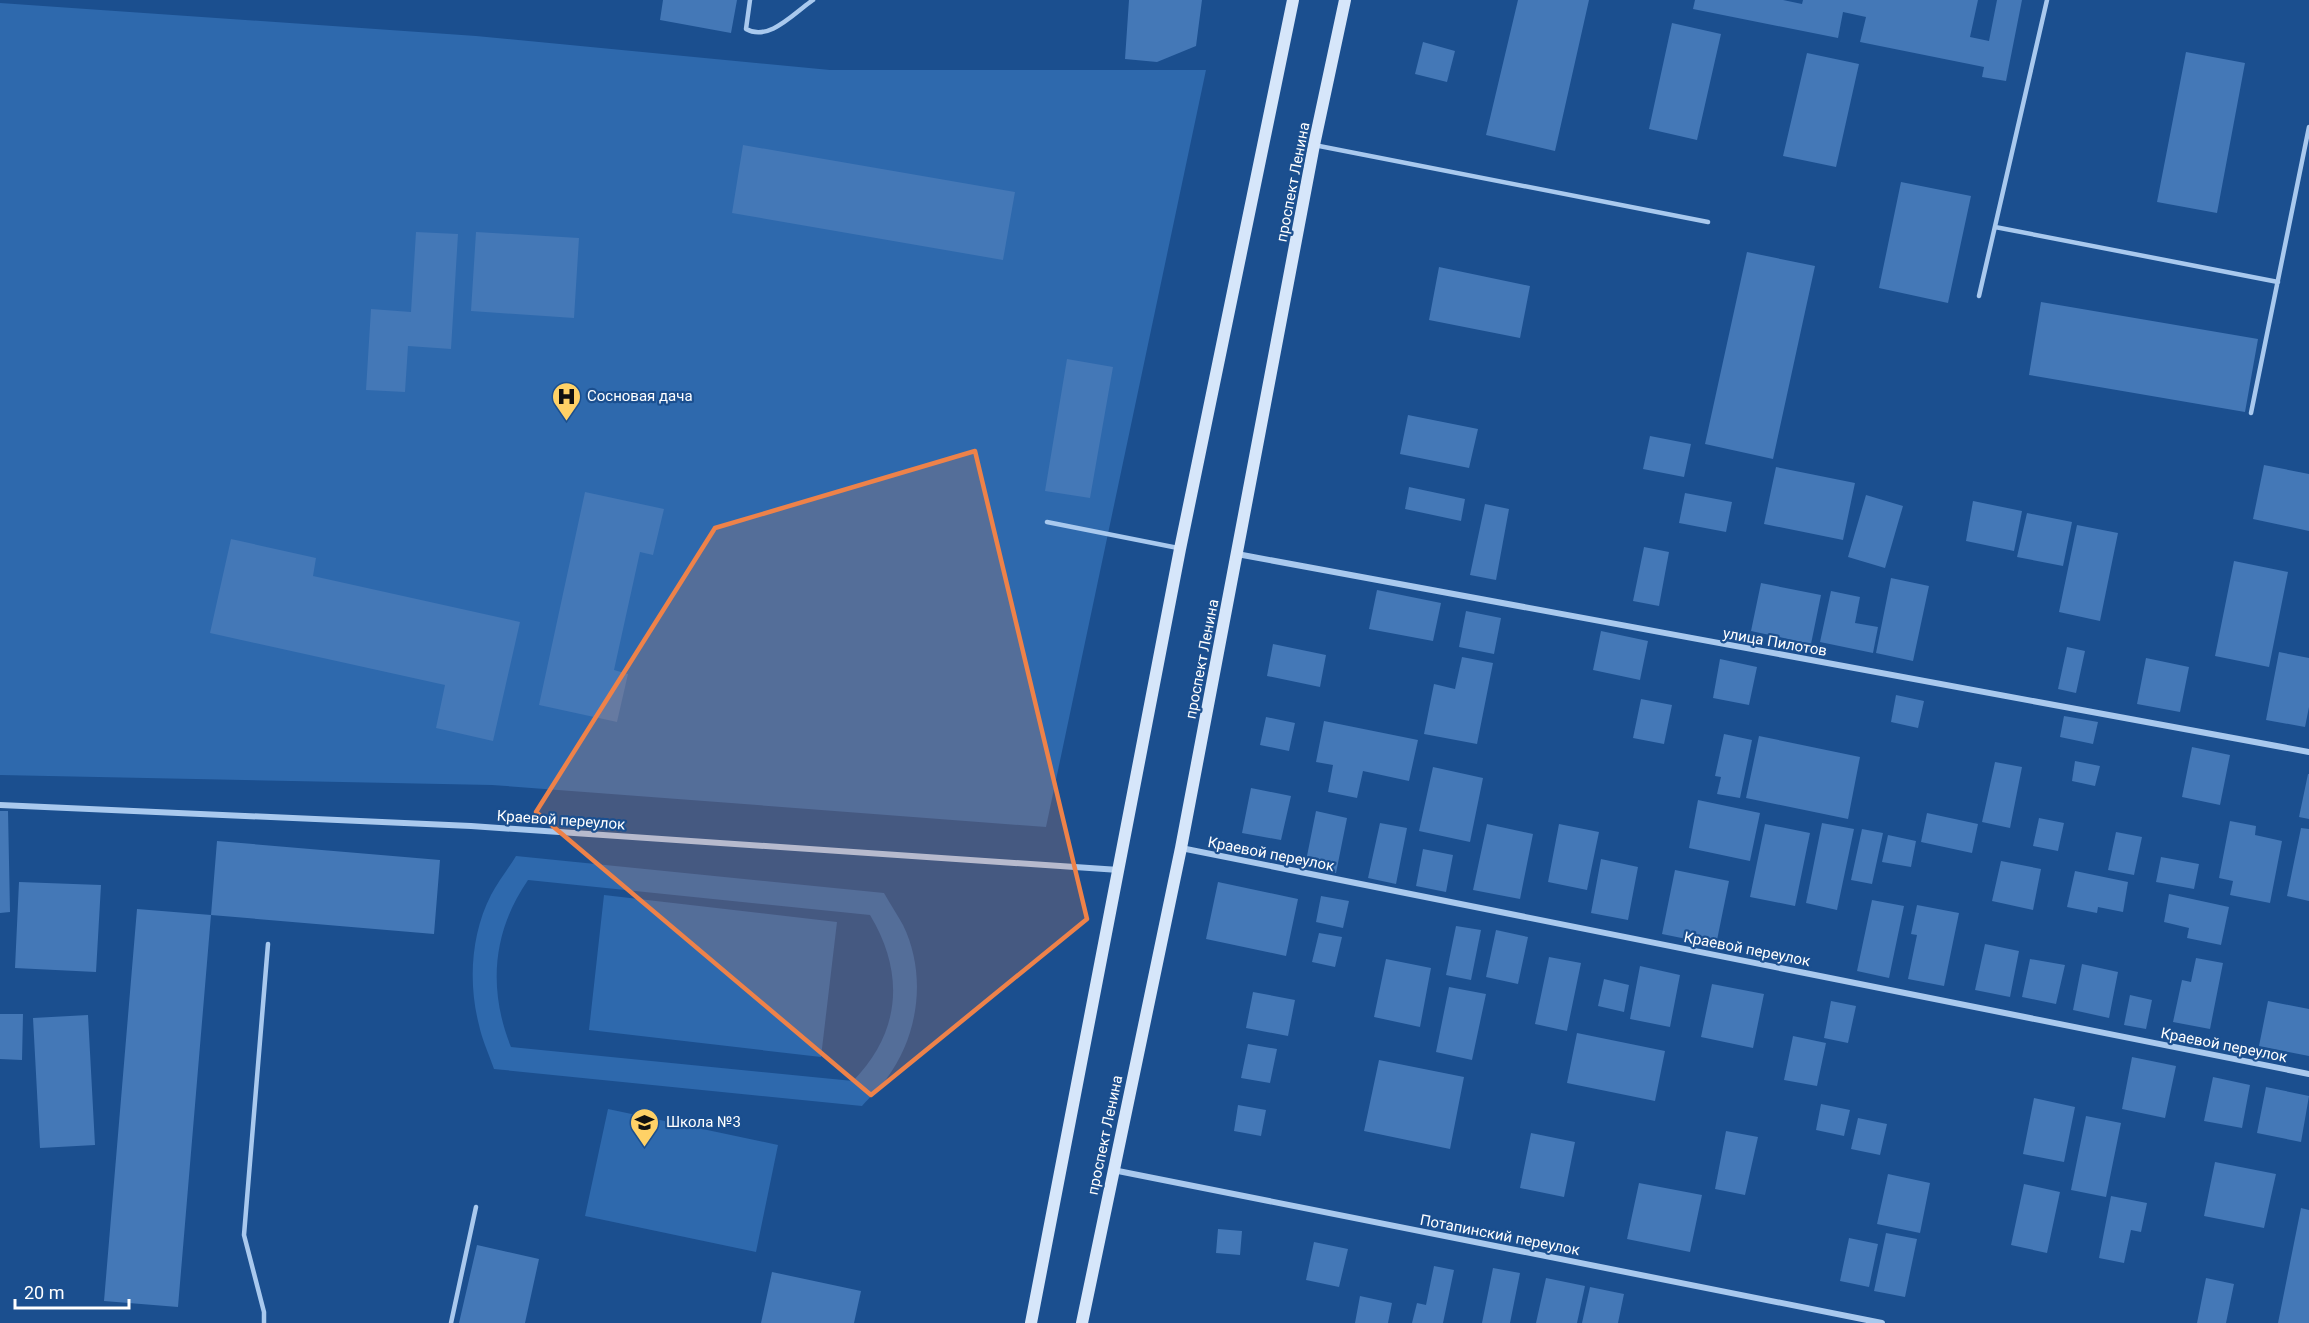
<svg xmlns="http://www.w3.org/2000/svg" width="2309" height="1323" font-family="Roboto,sans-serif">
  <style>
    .green { fill: #2e69ad; fill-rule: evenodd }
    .building { fill: #4478b7 }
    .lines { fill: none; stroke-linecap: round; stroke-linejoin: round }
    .service { stroke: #a9c9ee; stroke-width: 4.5 }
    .minor { stroke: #a9c9ee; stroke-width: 6 }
    .secondary { stroke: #d6e6fa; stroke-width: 12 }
    .marked { fill: #ee8249; fill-opacity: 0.2; stroke: #ee8249; stroke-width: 4.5; stroke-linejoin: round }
    .labels { text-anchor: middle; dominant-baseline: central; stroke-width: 4.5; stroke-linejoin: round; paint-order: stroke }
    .street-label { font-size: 15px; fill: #fff; stroke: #1b4f8f }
    .poi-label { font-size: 15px; fill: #fff; stroke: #1b4f8f; text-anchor: start }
  </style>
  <rect width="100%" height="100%" fill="#1b4f8f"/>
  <path class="green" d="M0,3L476,36L830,70H1206L1046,827L492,785L0,775Z
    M516,856L884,893C890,904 897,914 903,925C927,974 919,1035 887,1078C880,1088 870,1097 862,1106L494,1069C489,1054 482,1040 479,1025C468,983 471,934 491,895C498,882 508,869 516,856ZM528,880L870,915C905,973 901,1032 853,1081L511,1047C488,990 492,932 528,880Z
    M604,895L837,922L821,1057L589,1030Z
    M608,1109L778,1145L756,1252L585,1216Z"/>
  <path class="building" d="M663,0H737L731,33L660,20Z
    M1129,0H1202L1196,46L1157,62L1125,59Z
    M1518,0H1589L1555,151L1486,135Z
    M1695,0H1783L1802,4L1803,0H1978L1970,37L1989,41L1997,0H2022L2006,81L1982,77L1984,67L1860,42L1866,17L1843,12L1838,38L1693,9Z
    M1672,23L1721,34L1697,140L1649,129Z
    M1423,42L1455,51L1447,82L1415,74Z
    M2186,52L2245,63L2217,213L2157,202Z
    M1807,53L1859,64L1836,167L1783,156Z
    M743,145L1015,192L1003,260L732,213Z
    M1901,182L1971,196L1948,303L1879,288Z
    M416,232L458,234L451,349L408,346L405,392L366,390L371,309L411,312Z
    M476,232L579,238L574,318L471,311Z
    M1747,252L1815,266L1773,459L1705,444Z
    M1439,267L1530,286L1520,338L1429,320Z
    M2041,302L2258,339L2245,412L2029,375Z
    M1067,359L1113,367L1090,498L1045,491Z
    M1408,415L1478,429L1469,468L1400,454Z
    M1650,436L1691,444L1684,477L1643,469Z
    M2264,465L2309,474V531L2253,519Z
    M1776,467L1855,483L1843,540L1764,524Z
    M1409,487L1465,499L1461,521L1405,509Z
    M585,492L664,509L653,555L640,552L614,670L628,674L617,722L539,705Z
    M1685,493L1732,502L1726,532L1679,523Z
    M1866,495L1903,506L1885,568L1848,557Z
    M1973,501L2022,511L2014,551L1966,541Z
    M1485,504L1509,509L1496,580L1470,575Z
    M2027,513L2072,522L2063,566L2017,557Z
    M2077,525L2118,533L2100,621L2059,612Z
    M231,539L316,558L313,576L520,622L493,741L436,728L445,685L210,633Z
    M1644,547L1669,552L1659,606L1633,601Z
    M2234,561L2288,572L2269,667L2215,656Z
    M1891,578L1929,586L1913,661L1876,653Z
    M1761,583L1821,595L1811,644L1751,631Z
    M1377,590L1441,603L1433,641L1369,629Z
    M1831,591L1860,597L1855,623L1878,627L1873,653L1820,642Z
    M1466,611L1501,618L1494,654L1459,647Z
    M1601,631L1648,641L1640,680L1593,670Z
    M1273,644L1326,655L1320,687L1267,676Z
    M2067,647L2085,651L2076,693L2058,689Z
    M2279,652L2309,658V707L2305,727L2266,720Z
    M1462,657L1493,663L1477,744L1424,734L1434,684L1455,689Z
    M2146,658L2189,667L2180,712L2137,704Z
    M1720,659L1757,667L1749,705L1713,698Z
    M1896,695L1924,701L1918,728L1891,722Z
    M1641,699L1672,705L1664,744L1633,738Z
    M2064,716L2098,722L2093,744L2060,737Z
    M1266,717L1295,723L1289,751L1260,745Z
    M1324,721L1418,740L1409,781L1363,771L1357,798L1328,792L1333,765L1316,762Z
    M1724,734L1752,740L1740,798L1717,794L1721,777L1715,776Z
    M1759,736L1860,757L1848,819L1746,798Z
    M2192,747L2230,755L2220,805L2182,797Z
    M2075,761L2100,766L2095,786L2072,781Z
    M1995,762L2022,767L2010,828L1982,822Z
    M1433,767L1483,778L1470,842L1419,831Z
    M2308,774H2309V819L2299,817Z
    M1251,788L1291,796L1281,840L1242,833Z
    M1698,800L1760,813L1750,861L1689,848Z
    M0,811H8L10,912L0,913Z
    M1316,811L1347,818L1336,873L1305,866Z
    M1927,813L1978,824L1972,853L1921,842Z
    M2039,818L2064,823L2058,851L2033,846Z
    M2230,821L2256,826L2255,835L2282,841L2270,903L2230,895L2233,881L2219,878Z
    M1380,823L1407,828L1396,884L1368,878Z
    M1822,823L1854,829L1837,910L1806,903Z
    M1487,824L1533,834L1520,899L1473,890Z
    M1559,824L1599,832L1587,890L1548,882Z
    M1765,824L1810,833L1795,906L1750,897Z
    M2301,828L2309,829V901L2287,896Z
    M1862,829L1883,833L1872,884L1851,880Z
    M2116,832L2142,837L2134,875L2108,870Z
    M1888,835L1916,841L1911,867L1882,862Z
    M217,841L440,860L434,934L211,915Z
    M1423,849L1453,855L1446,892L1416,886Z
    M2161,857L2199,864L2194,889L2156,882Z
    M1601,859L1638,867L1628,920L1591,913Z
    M2001,861L2041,869L2033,910L1992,901Z
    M1675,870L1729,881L1716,945L1662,934Z
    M2075,871L2128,882L2123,912L2098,907L2097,913L2067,907Z
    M19,882L101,885L96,972L15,968Z
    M1218,882L1298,899L1286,956L1206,939Z
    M2169,894L2229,907L2221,945L2187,938L2189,928L2164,922Z
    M1321,896L1349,901L1343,928L1316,922Z
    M1872,900L1904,906L1889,978L1857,971Z
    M1917,905L1959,913L1944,986L1908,979L1917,935L1911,934Z
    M137,909L211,915L178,1307L104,1301Z
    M1456,926L1481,930L1471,980L1446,975Z
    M1496,930L1528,937L1518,984L1486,977Z
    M1319,933L1342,937L1335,967L1312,962Z
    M1985,944L2019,951L2010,997L1975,990Z
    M1549,957L1581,963L1567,1031L1535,1024Z
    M2196,958L2223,963L2210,1029L2173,1022L2182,980L2191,982Z
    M1386,959L1431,968L1420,1027L1374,1017Z
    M2030,959L2065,965L2056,1004L2022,997Z
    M2082,964L2118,972L2109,1018L2073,1010Z
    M1640,966L1680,975L1670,1027L1630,1019Z
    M1604,979L1629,985L1624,1012L1598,1006Z
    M1712,984L1764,994L1753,1048L1701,1037Z
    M1449,987L1486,994L1472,1060L1436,1052Z
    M1253,992L1295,1000L1288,1036L1246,1028Z
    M2130,995L2152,1000L2146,1029L2124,1025Z
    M1831,1001L1856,1006L1848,1043L1824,1038Z
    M2268,1001L2309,1009V1056L2259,1046Z
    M0,1014H23L22,1060L0,1059Z
    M88,1015L95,1145L40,1148L33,1018Z
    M1577,1033L1665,1051L1655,1101L1567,1083Z
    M1793,1036L1826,1043L1817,1086L1784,1080Z
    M1248,1044L1277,1049L1270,1083L1241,1078Z
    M2132,1057L2176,1066L2165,1118L2122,1109Z
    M1379,1060L1464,1077L1450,1149L1364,1131Z
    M2213,1077L2250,1085L2242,1128L2204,1121Z
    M2266,1087L2309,1096L2301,1142L2257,1133Z
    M2034,1098L2075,1107L2064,1162L2023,1154Z
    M1821,1104L1850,1110L1844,1136L1816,1130Z
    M1238,1105L1266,1110L1261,1136L1234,1131Z
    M2086,1116L2121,1123L2106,1197L2071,1190Z
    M1858,1118L1887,1124L1880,1155L1851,1149Z
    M1726,1131L1758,1137L1745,1195L1715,1189Z
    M1531,1133L1575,1142L1564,1197L1520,1188Z
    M2215,1162L2276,1174L2264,1228L2204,1216Z
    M1888,1174L1930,1183L1920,1233L1877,1224Z
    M1639,1183L1702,1195L1690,1252L1627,1239Z
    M2024,1184L2060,1192L2047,1253L2011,1245Z
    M2111,1196L2147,1203L2141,1232L2131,1230L2124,1263L2099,1258Z
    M2301,1208L2309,1210V1323H2278Z
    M1218,1229L1242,1231L1240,1255L1216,1253Z
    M1886,1233L1917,1239L1905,1297L1874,1291Z
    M1849,1238L1878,1244L1869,1287L1840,1281Z
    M1314,1242L1348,1249L1339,1287L1306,1280Z
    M477,1245L539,1259L525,1323H459Z
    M1434,1266L1454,1270L1443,1323H1412L1417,1303L1426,1305Z
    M1493,1268L1520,1273L1510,1323H1482Z
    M772,1272L861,1291L854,1323H761Z
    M1546,1278L1585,1286L1577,1323H1536Z
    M2206,1278L2234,1284L2226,1323H2197Z
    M1590,1287L1624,1294L1618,1323H1582Z
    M1360,1296L1392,1303L1388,1323H1355Z"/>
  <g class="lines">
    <path class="service" d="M750,0L746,29C769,42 794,13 813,0
      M1314,145L1708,222
      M1995,227L2278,282
      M1979,296L2047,0
      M2251,413L2309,127
      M1047,522L1178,548
      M264,1323V1312L244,1235L268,944
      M451,1323L476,1207"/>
    <path class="minor" d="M1237,554L2309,752
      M0,805L471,826L1119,870
      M1181,848L2309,1074
      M1113,1170L1882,1323"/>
    <path class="secondary" d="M1031,1323L1180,549L1293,0
      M1082,1323L1181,848L1314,145L1345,0"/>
  </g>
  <path class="marked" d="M975,451L1087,919L871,1095L536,812L715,528Z"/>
  <defs>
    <symbol id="hospital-pin" viewBox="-11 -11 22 30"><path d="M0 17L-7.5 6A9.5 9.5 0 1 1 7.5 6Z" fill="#ffd166" stroke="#1b4f8f"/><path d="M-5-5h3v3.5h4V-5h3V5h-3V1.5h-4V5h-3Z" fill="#111"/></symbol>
    <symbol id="school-pin" viewBox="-11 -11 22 30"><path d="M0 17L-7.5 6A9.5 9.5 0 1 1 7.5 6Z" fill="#ffd166" stroke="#1b4f8f"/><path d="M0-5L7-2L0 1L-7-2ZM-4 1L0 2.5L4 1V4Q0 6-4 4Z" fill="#111"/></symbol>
  </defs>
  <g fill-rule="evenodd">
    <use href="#hospital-pin" x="550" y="380" width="33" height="45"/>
    <use href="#school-pin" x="628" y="1106" width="33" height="45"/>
  </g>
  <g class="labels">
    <g class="street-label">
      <text transform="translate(1293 182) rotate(-79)">проспект Ленина</text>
      <text transform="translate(1775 642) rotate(10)">улица Пилотов</text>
      <text transform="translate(1202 659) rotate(-79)">проспект Ленина</text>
      <text transform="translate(561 820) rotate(4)">Краевой переулок</text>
      <text transform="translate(1271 854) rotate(11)">Краевой переулок</text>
      <text transform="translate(1747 949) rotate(11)">Краевой переулок</text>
      <text transform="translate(2224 1045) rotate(11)">Краевой переулок</text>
      <text transform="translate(1105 1135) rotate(-78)">проспект Ленина</text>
      <text transform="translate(1500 1235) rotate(11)">Потапинский переулок</text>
    </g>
    <g class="poi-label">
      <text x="587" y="396">Сосновая дача</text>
      <text x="666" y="1122">Школа №3</text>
    </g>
  </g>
  <path d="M15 1299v9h114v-9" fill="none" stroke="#ffffff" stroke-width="3"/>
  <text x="24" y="1299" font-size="18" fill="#ffffff" stroke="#1b4f8f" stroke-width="4.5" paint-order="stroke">20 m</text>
</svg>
